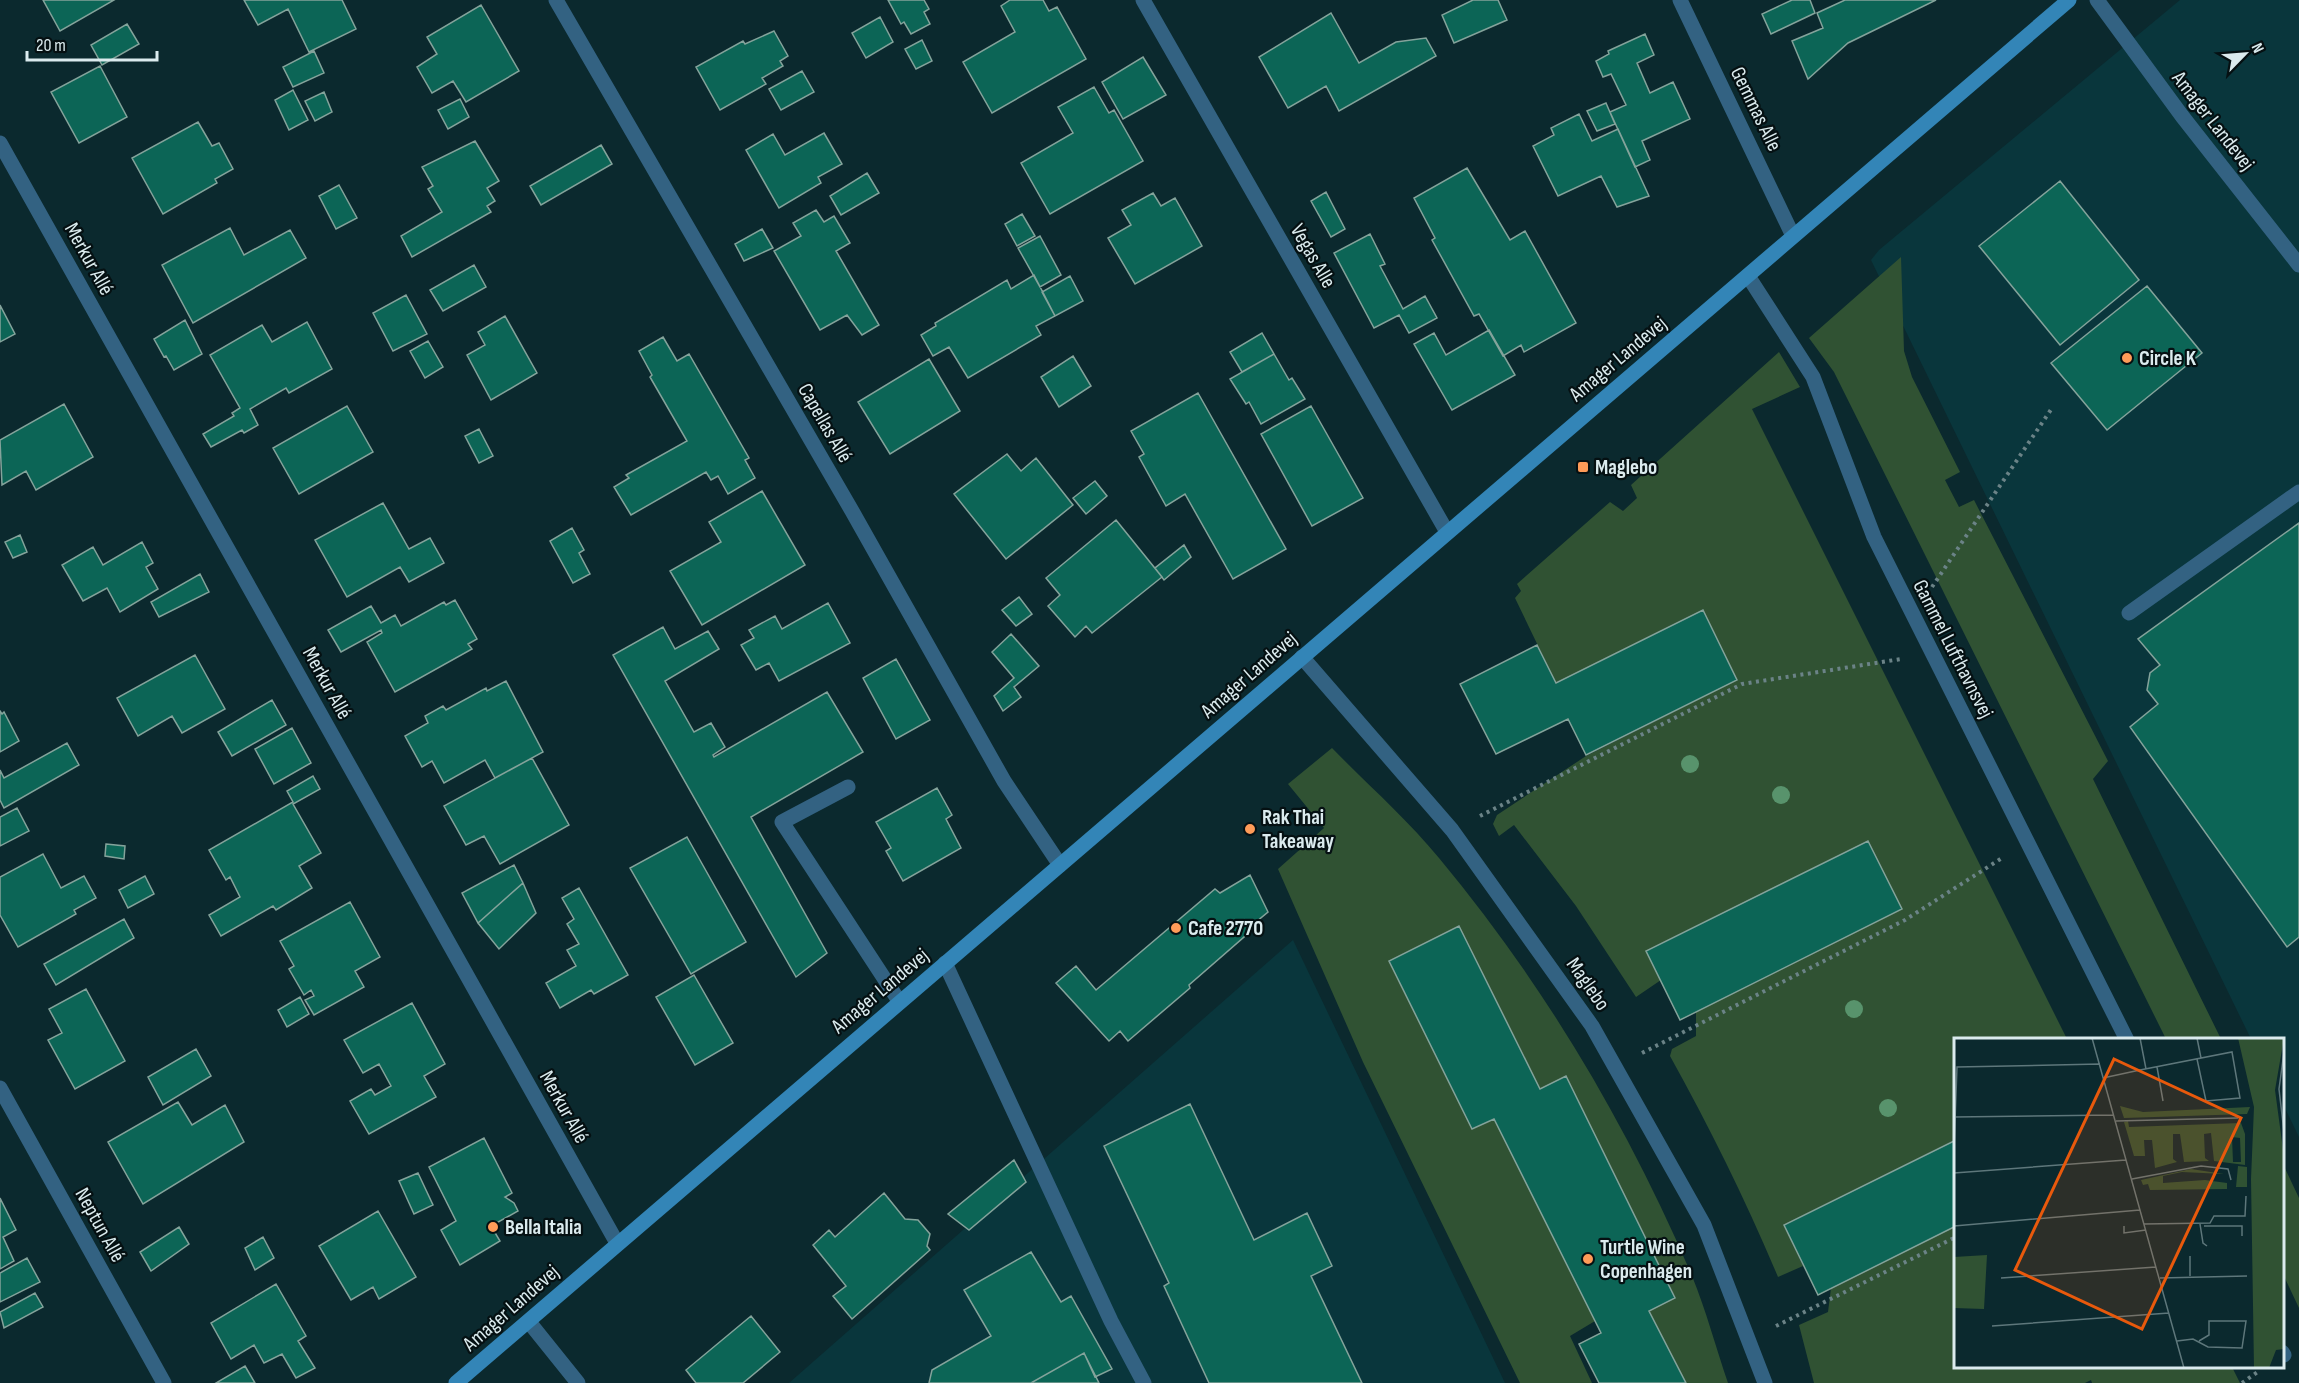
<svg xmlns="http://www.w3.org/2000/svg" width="2299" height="1383" font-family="'Sofia Sans Condensed',sans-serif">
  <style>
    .built { fill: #09363c }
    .green { fill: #305233 }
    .building { fill: #0c6556; stroke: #84a39b; stroke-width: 1.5 }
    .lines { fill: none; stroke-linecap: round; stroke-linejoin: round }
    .path { stroke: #6b8387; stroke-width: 4; stroke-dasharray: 3 4.5; stroke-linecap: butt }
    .lane { stroke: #336282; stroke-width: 15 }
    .street { stroke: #336282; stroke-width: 15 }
    .secondary { stroke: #3385b7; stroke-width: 15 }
    .tree { fill: #58936c }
    .poi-dot { fill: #fe9b58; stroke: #051012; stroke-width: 2 }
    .labels { text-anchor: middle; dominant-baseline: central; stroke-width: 4.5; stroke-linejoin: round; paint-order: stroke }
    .street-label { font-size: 21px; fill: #dbebee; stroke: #051012 }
    .poi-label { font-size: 21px; font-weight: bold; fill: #dbebee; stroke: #051012; text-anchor: start }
    .inset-road { fill: none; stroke: #5e777b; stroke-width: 1.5 }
    .view { fill: #e8590c; fill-opacity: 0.15; stroke: #e8590c; stroke-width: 3 }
    .inset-edge { fill: none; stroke: #dbebee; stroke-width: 3 }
  </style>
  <rect width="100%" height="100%" fill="#0b292e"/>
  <path class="built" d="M2180,0H2299V1137L2283,1104L2282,1040L2251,1039L1871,260L1879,250Z
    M1293,940L1505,1383H789Z"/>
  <path class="green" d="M1901,257L1904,351L1912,377L1960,472L1945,480L1959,507L1974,500L2108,761L2093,779L2221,1039H2166L1834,372L1809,338Z
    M1779,352L1800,387L1752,409L2067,1039L1956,1040L1955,1140L1784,1225L1803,1266L1778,1277C1746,1201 1710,1128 1670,1056L1672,1049L1696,1036V1012L1902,909L1868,841L1647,951L1661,980L1636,997L1576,906L1514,825L1499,836L1493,824L1497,815L1586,756L1737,680L1703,610L1556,683L1515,598L1521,591L1517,584L1610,502L1623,511L1637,498L1631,485Z
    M1332,748C1367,784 1407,819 1439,858C1544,984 1628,1126 1692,1276C1706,1310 1716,1348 1728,1383H1686L1649,1311L1675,1297L1566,1077L1540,1089L1459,926L1389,961L1472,1129L1494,1119L1595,1321L1570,1336L1592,1383H1520L1363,1062L1278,869L1324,828L1288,784Z
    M2283,1164L2299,1198V1308L2283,1274Z
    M1955,1226L1956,1366L2232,1367L2240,1383H2092L2091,1380L2085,1383H1814L1799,1325L1828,1312L1831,1288Z"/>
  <path class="building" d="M43,0H114L60,31Z
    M244,0H342L356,29L309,52L288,9L258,25Z
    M888,0H924L929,9L924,12L930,24L911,34L904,22L901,24Z
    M1010,0H1043L1049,11L1057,7L1086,59L992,113L963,62L1015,32L1001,6Z
    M1473,0H1498L1507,20L1454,43L1442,15Z
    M1792,0H1810L1815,13L1771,34L1762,14Z
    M1845,0H1936L1848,43L1808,79L1792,41L1823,28L1817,13Z
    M481,5L519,71L466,102L453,81L432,93L417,67L437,54L427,37Z
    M1331,13L1359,63L1396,42L1426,38L1436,56L1339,111L1326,86L1288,108L1259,57Z
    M880,17L893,42L866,58L852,33Z
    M127,24L139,44L102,65L91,45Z
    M774,31L788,56L780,61L783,66L762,78L766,84L720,110L696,67L743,41L745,44Z
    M1645,34L1654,55L1637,63L1650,93L1673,82L1690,119L1642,141L1650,160L1635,167L1610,112L1626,105L1611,74L1603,77L1596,61L1609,54L1608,51Z
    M922,40L932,61L916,69L905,49Z
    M314,51L324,73L293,87L283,67Z
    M1143,57L1166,95L1123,119L1102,82Z
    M100,66L127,117L79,143L51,92Z
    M802,71L814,92L781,110L769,89Z
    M1094,87L1109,113L1114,110L1143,161L1050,214L1021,163L1073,133L1058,107Z
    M293,90L308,120L289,130L275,100Z
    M324,92L332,112L315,121L305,101Z
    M460,99L469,117L448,129L438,110Z
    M1606,103L1615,124L1597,131L1587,111Z
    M1579,114L1592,141L1618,129L1649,196L1617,207L1601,176L1558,196L1533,146L1554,135L1551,128Z
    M198,122L212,146L219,143L233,169L215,179L217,183L163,214L132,158Z
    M824,133L842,164L818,177L821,183L779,208L746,150L773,134L785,155Z
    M475,141L499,181L487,188L495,201L487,206L491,212L412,257L401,236L442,212L428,189L433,186L422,167Z
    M601,145L612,164L541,205L530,186Z
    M1467,168L1510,240L1525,231L1576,323L1524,352L1521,345L1503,356L1479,314L1474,316L1432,240L1435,238L1414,198Z
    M867,173L879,193L841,215L830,196Z
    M2060,181L2139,280L2060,345L1979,246Z
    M339,185L357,218L336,229L319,196Z
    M1326,192L1345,229L1331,237L1311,201Z
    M1153,193L1161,206L1175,198L1202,246L1135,284L1108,238L1131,225L1122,210Z
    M816,210L824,222L834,216L850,243L836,251L879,325L862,335L847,315L820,330L774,251L801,236L793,223Z
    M1022,214L1035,236L1017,246L1005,224Z
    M230,228L244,255L290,230L306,258L193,323L162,265Z
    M762,229L773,248L744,261L735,244Z
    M1370,234L1385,264L1380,266L1403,309L1425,296L1437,318L1409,333L1399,315L1374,328L1334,253Z
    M1040,236L1061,275L1040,287L1018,248Z
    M474,265L486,287L443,311L430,290Z
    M1034,275L1055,316L1036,326L1041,335L968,378L949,347L933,356L921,335L936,326L935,323L1007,280L1011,289Z
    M1070,276L1083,301L1055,316L1042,292Z
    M2147,286L2202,353L2107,430L2051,363Z
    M406,295L427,334L393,351L373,313Z
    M0,305L15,334L0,342Z
    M505,316L537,373L491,400L467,355L485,345L478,332Z
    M185,320L202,354L174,370L166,356L164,357L154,339Z
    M307,322L332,369L289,393L286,388L250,409L258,425L244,433L242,430L211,447L203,434L234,416L232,413L240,408L210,355L262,325L272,342Z
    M1489,330L1515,375L1452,410L1414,344L1434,333L1446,355Z
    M1262,333L1274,354L1242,372L1230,352Z
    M663,337L677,361L689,354L749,458L745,460L755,478L728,494L718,476L711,480L706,472L631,515L614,487L629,478L626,475L687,441L650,377L652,375L639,351Z
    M428,341L443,367L425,378L410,351Z
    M1274,354L1289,380L1292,378L1305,399L1261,424L1249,402L1246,404L1230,379Z
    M1073,356L1091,386L1059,407L1041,377Z
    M929,359L960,411L890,454L858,402Z
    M1198,393L1286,549L1233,579L1185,494L1166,506L1139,457L1144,454L1131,431Z
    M64,404L93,457L36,490L26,471L2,485L0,440Z
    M347,406L373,452L299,494L273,448Z
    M1311,406L1363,498L1312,526L1261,434Z
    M479,429L493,456L479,463L465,436Z
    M1007,454L1021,471L1036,458L1073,505L1006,559L954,494Z
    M1095,481L1107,496L1086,514L1073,498Z
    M762,491L805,565L702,625L670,571L721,542L709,522Z
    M383,503L409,549L430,538L444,563L409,582L400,567L347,597L315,540Z
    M1116,520L1162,577L1092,633L1086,626L1075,637L1048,606L1060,595L1046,578Z
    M2299,523V937L2287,947L2130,727L2158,704L2147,690L2150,673L2160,665L2138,639Z
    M572,528L584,550L579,553L590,574L573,583L550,541Z
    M20,535L27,552L13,558L5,542Z
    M142,542L153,563L146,567L158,589L120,612L107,588L83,601L62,565L93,547L103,565Z
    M1184,545L1191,557L1164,580L1155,568Z
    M200,574L209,592L159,617L151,602Z
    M1019,597L1032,614L1016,626L1002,610Z
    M455,600L477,639L468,644L472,649L395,692L367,642L382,633L381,630L341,652L328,630L371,606L381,623L395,615L401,626L444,602L446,605Z
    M828,603L850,643L779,681L769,663L756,670L741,645L754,638L749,630L775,616L782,629Z
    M1703,610L1737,680L1586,755L1568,719L1496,754L1460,684L1537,645L1556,683Z
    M663,627L675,649L708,631L719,649L665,681L694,732L711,723L725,747L713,755L714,757L827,692L863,752L751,817L827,953L796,977L613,655Z
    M1011,634L1039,666L1014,687L1021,697L1003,711L994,696L1014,678L992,652Z
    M195,655L225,709L182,733L172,716L138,736L117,698Z
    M896,659L930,720L896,739L863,678Z
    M506,681L543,752L495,778L485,760L444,783L432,761L422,767L405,736L428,723L425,716L443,706L446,710L486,688L487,691Z
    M272,700L286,725L232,756L218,732Z
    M0,711L2,714L4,712L19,741L0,752Z
    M292,728L311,763L274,784L255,749Z
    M67,743L79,765L4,808L0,800V770L4,778Z
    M532,758L569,825L500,864L484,836L466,845L444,806Z
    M313,776L320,789L293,804L321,853L299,866L312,888L276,910L273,906L221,936L209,915L240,897L230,877L226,880L209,850L293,802L287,791Z
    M937,788L952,815L946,819L961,848L903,881L886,851L891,848L876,822Z
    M17,808L29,831L0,846V817Z
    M687,837L746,942L691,974L630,868Z
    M1868,841L1902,909L1680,1020L1646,951Z
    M106,844L125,846L124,859L105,856Z
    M43,854L61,888L84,876L96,898L74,910L76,914L18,947L0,915V877Z
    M514,865L523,883L478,923L462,893Z
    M1250,875L1268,912L1250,927L1252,930L1189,985L1190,988L1128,1041L1120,1031L1109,1041L1056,983L1076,966L1096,990L1215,889L1220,893Z
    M145,876L154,894L128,908L119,890Z
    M523,883L536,913L499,949L478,923Z
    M579,888L628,975L594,994L591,990L560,1008L546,983L576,966L567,950L579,944L567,924L574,919L562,898Z
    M350,902L380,957L355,971L364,987L314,1015L305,1000L314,996L311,990L304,995L289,969L294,966L280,941Z
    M124,919L134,938L56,985L44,964Z
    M1459,926L1540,1089L1566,1076L1675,1298L1649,1311L1686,1383H1599L1579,1344L1601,1333L1494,1119L1472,1129L1389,961Z
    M694,975L733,1043L695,1065L656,997Z
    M86,989L125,1061L75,1089L48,1040L62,1033L49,1009Z
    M300,997L309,1014L287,1027L278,1010Z
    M412,1003L445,1064L424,1076L436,1097L369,1134L350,1101L371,1089L375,1095L391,1086L379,1064L363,1073L344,1040Z
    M196,1049L211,1076L163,1105L148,1077Z
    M178,1102L192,1125L225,1105L244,1142L143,1204L108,1142Z
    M1190,1104L1254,1240L1307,1213L1332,1266L1311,1276L1362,1383H1209L1164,1286L1169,1283L1104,1146Z
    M484,1138L512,1193L505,1197L514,1203L518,1211L491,1226L500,1241L460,1265L441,1230L456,1221L429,1167Z
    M1956,1140V1226L1818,1295L1784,1225Z
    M1014,1160L1026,1182L969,1230L948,1214Z
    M418,1173L433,1205L414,1214L399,1181Z
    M884,1193L905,1219L918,1220L930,1234L927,1246L930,1250L852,1319L833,1296L846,1286L813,1245L829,1230L835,1237Z
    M0,1198L16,1230L3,1237L14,1261L0,1269Z
    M378,1211L416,1277L379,1299L373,1287L351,1300L319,1246Z
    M179,1227L189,1244L151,1271L140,1252Z
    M263,1237L274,1258L255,1270L245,1248Z
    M1031,1252L1061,1302L1071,1296L1112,1369L1095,1377L1084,1353L1031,1383H929L932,1370L991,1336L964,1290Z
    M27,1258L40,1282L0,1302V1273Z
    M276,1284L306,1336L298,1341L315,1368L296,1378L282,1354L264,1363L254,1345L231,1359L211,1323Z
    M35,1293L43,1307L4,1328L0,1312Z
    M751,1316L780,1352L743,1383H696L686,1370Z
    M1084,1353L1099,1383H1031Z
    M245,1366L255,1383H216Z"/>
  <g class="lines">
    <path class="path" d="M1932,587L2052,408
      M1480,816L1742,684L1901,659
      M1642,1053L1905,920L2002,858
      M1776,1326L1956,1237
      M2242,1383L2259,1371"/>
    <path class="lane" d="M1748,276L1813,377L1874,537L2127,1040
      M2129,613L2299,492
      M848,787L782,822L899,1001
      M945,963L1111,1321L1144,1383
      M2282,1352L2284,1355"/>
    <path class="street" d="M556,0L852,511L1004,781L1060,865
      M1143,0L1447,532
      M1680,0L1793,236
      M2097,0L2182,116L2299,265
      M0,143L617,1243
      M1302,657L1452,830L1592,1026L1704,1225L1765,1383
      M0,1088L164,1383
      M529,1322L578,1383"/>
    <path class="secondary" d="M456,1383L2069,0"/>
  </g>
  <g class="tree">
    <circle cx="1690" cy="764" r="9"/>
    <circle cx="1781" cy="795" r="9"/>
    <circle cx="1854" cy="1009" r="9"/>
    <circle cx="1888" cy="1108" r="9"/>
  </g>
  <g class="poi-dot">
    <circle cx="2127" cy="358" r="6"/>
    <rect x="1577" y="461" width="12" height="12" rx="3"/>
    <circle cx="1250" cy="829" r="6"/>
    <circle cx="1176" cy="928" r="6"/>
    <circle cx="493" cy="1227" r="6"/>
    <circle cx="1588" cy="1259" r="6"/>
  </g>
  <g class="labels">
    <g class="street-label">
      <text transform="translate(1756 109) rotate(64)">Gemmas Alle</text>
      <text transform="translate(2213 121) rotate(52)">Amager Landevej</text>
      <text transform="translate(1313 256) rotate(60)">Vegas Alle</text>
      <text transform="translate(89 259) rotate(61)">Merkur Allé</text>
      <text transform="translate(1618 359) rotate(-40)">Amager Landevej</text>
      <text transform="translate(825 423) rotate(60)">Capellas Allé</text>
      <text transform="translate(1953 649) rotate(63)">Gammel Lufthavnsvej</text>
      <text transform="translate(1249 675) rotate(-41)">Amager Landevej</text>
      <text transform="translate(327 683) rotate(61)">Merkur Allé</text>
      <text transform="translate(1588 984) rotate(55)">Maglebo</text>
      <text transform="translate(880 991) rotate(-40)">Amager Landevej</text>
      <text transform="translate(564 1107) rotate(61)">Merkur Allé</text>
      <text transform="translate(100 1225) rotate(61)">Neptun Allé</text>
      <text transform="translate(511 1308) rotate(-41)">Amager Landevej</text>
    </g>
    <g class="poi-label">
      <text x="2139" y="358">Circle K</text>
      <text x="1595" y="467">Maglebo</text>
      <text x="1262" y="817">Rak Thai<tspan x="1262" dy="24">Takeaway</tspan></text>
      <text x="1188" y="928">Cafe 2770</text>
      <text x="505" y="1227">Bella Italia</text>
      <text x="1600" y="1247">Turtle Wine<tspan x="1600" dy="24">Copenhagen</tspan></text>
    </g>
  </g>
  <g transform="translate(1954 1038)">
    <rect width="330" height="330" fill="#0b292e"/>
    <path d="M284,0H330L321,52L330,119V311L322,312L315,330H300L297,141L300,69ZM166,68L189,74L296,69L293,76L170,80ZM174,83L175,89L287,85L291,96V127L260,123L257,95L250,96L251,120L255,123L230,124L226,96H219V121L223,124L201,130L198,102H190L191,118H180L170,84ZM278,99L286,100L287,124H279ZM284,128L293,129V149H282ZM237,131L270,136L228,134L209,138V145L251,142L273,145V151L196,152L194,146L189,147L187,142ZM33,217L30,271L0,270V219Z" fill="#305233" fill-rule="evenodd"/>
    <path class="inset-road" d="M138,0L230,330M186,0L192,31M243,0L247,20M330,14L325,51L330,94M203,29L209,63M149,40L186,32L278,14L286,60L252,63L243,21M0,79L160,77M162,83L284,80M0,111L3,29L146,26M0,135L172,122M178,141L247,128L274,131L277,142M190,186L256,185L260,178H291L292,158M246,186L249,205L253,208M0,188L186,172M170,188V195L192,192M250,188H288V198M236,218V238M47,240L202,229M206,240L293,238M38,288L215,275M223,303L239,301L254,309L288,310L292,283H255V297L245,303"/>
    <path class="view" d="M160,21L287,80L188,291L61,232Z"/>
    <rect width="330" height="330" class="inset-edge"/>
  </g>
  <g transform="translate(2245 54) rotate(65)" stroke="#051012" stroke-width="4.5" paint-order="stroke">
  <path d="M0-4.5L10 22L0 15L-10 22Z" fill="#dbebee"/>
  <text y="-9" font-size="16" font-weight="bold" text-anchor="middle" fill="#dbebee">N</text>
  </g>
  <path d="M27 51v9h130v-9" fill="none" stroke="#dbebee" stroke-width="3"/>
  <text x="36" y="51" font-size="18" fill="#dbebee" stroke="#051012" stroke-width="4.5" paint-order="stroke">20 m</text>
</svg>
